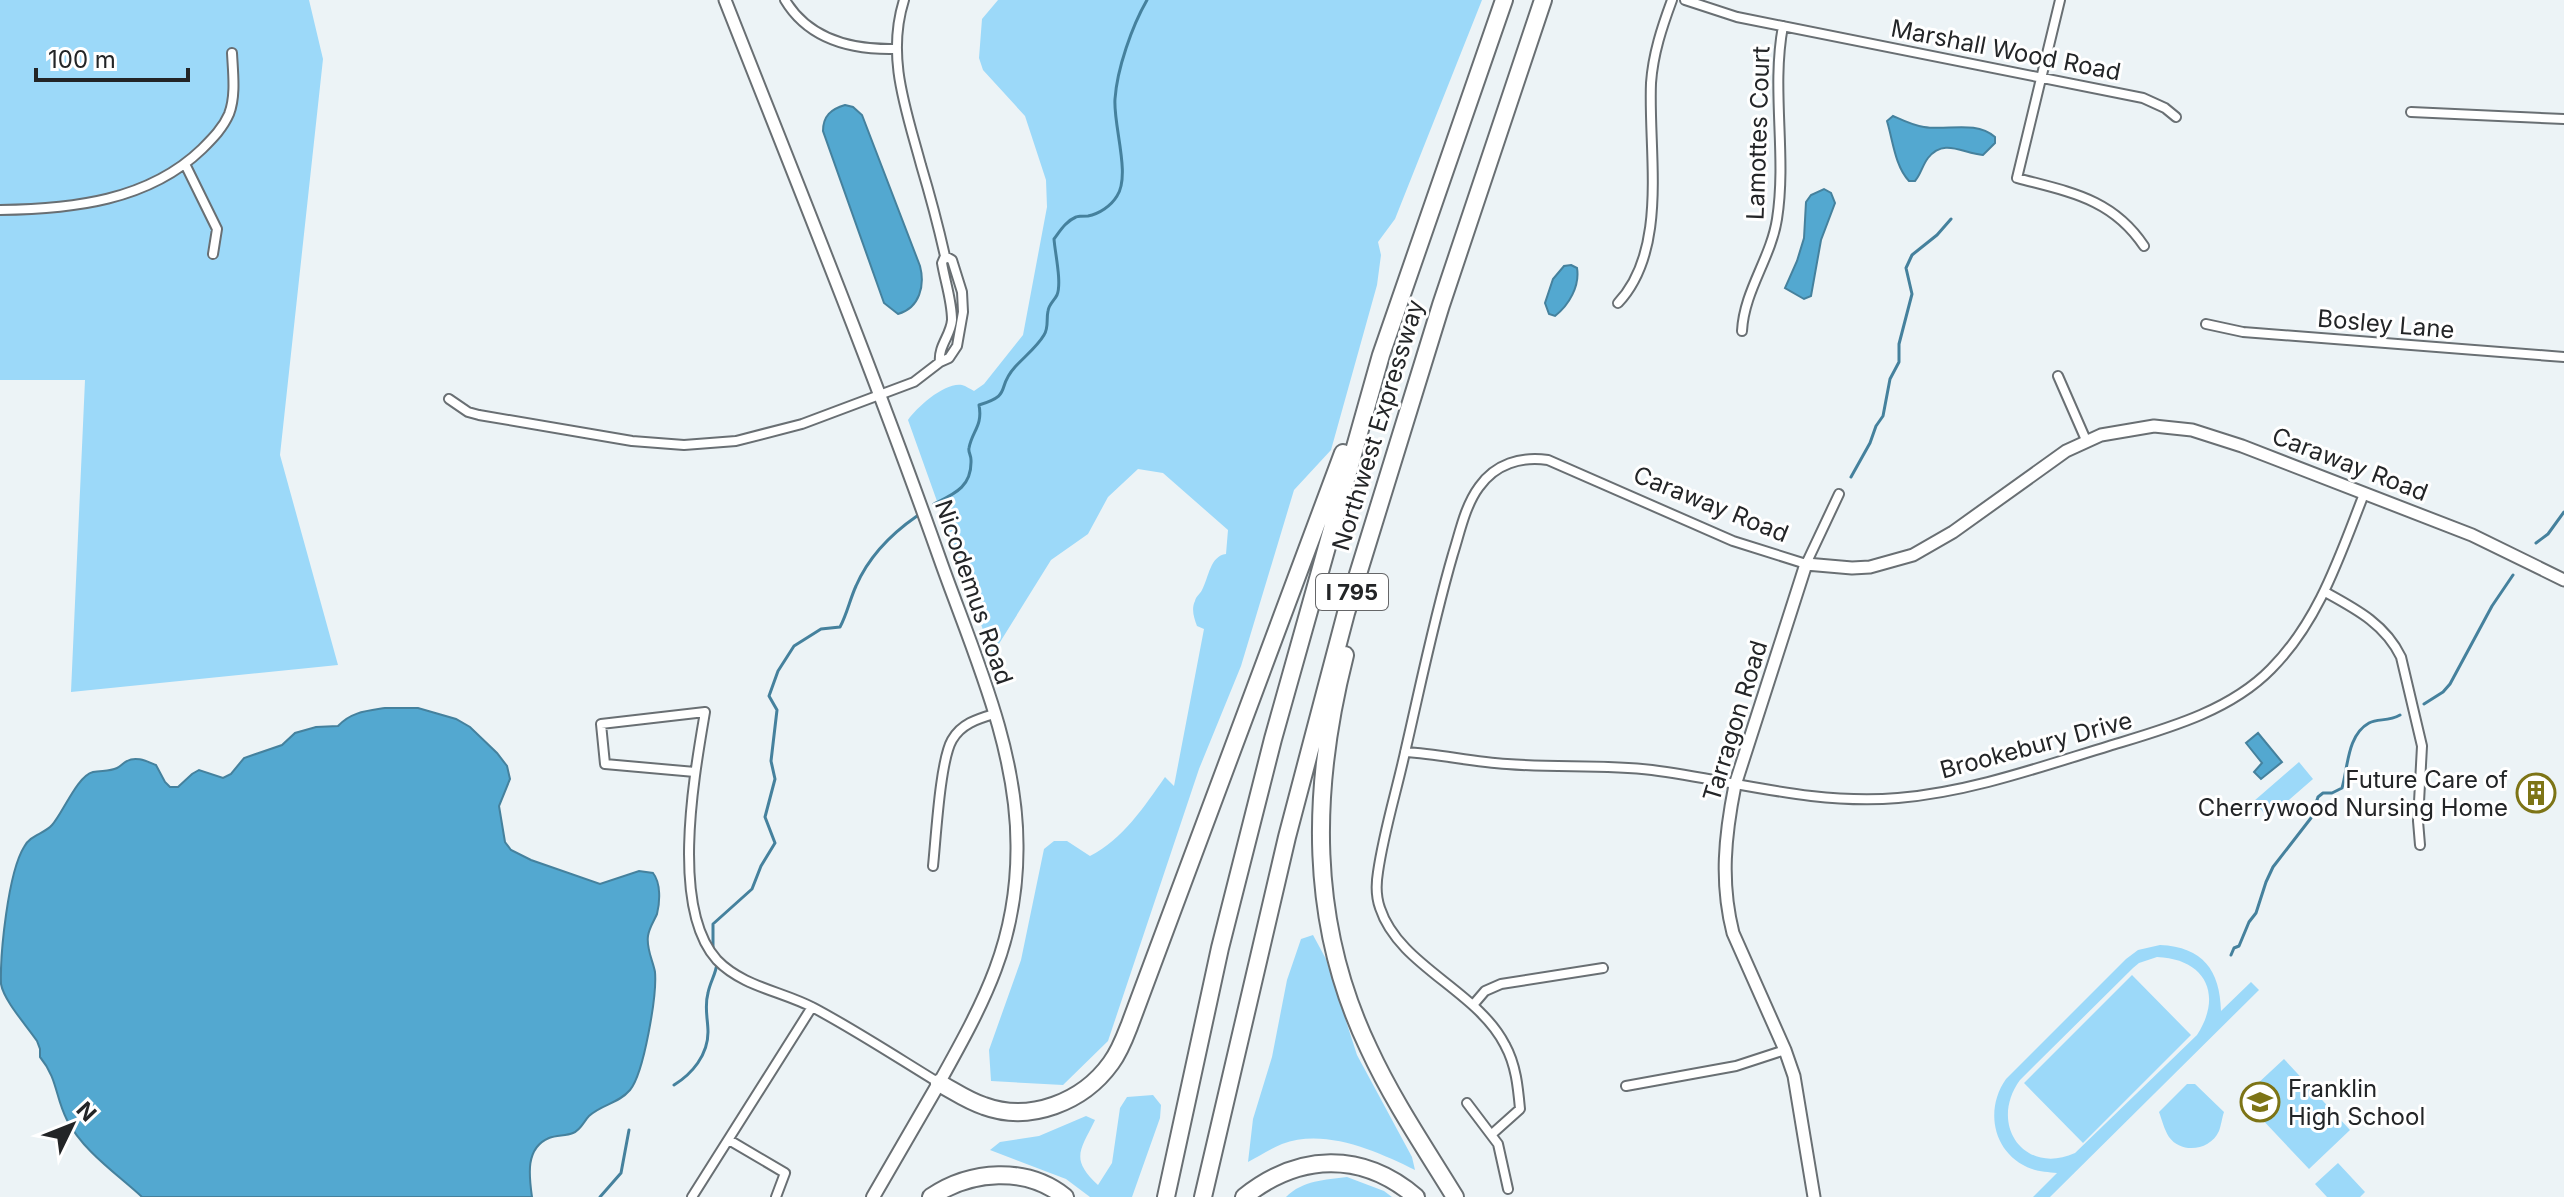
<svg xmlns="http://www.w3.org/2000/svg" width="2564" height="1197" font-family="Inter,sans-serif">
  <style>
    .green { fill: #9cd9f9; fill-rule: evenodd }
    .water { fill: #53a8d0; stroke: #45819d; stroke-width: 2 }
    .lines { fill: none; stroke-linecap: round; stroke-linejoin: round }
    .stream { stroke: #45819d; stroke-width: 3 }
    .minor-casing { stroke: #696f73; stroke-width: 12 }
    .tertiary-casing { stroke: #696f73; stroke-width: 15 }
    .secondary-casing { stroke: #696f73; stroke-width: 16 }
    .motorway-casing { stroke: #696f73; stroke-width: 20 }
    .minor { stroke: #fff; stroke-width: 8 }
    .tertiary { stroke: #fff; stroke-width: 11 }
    .secondary { stroke: #fff; stroke-width: 12 }
    .motorway { stroke: #fff; stroke-width: 16 }
    .labels { text-anchor: middle; dominant-baseline: central; stroke-width: 6; stroke-linejoin: round; paint-order: stroke }
    .shield { fill: #fff; stroke: #656668; stroke-width: 2 }
    .shield-label { font-size: 22px; font-weight: bold; fill: #232527 }
    .street-label { font-size: 24px; fill: #232527; stroke: #fff }
    .poi-label { font-size: 24px; fill: #232527; stroke: #fff; text-anchor: end }
  </style>
  <rect width="100%" height="100%" fill="#ecf3f6"/>
  <path class="green" d="M0,0H309L323,59L280,455L338,665L71,692L85,380H0Z
    M998,0H1482L1395,219L1378,242L1381,255L1377,285L1331,450L1294,490L1241,666L1199,769L1108,1041L1063,1085L991,1081L989,1050L1021,960L1044,849L1054,841H1067L1090,856C1123,839 1144,807 1165,777L1174,786L1204,629L1197,626C1194,618 1191,609 1195,601C1196,596 1200,594 1202,590C1209,577 1210,556 1226,554L1228,530L1163,473L1138,469L1108,497L1088,534L1051,560L992,655L908,420C917,407 945,382 962,385C966,386 970,389 974,391L984,384L1023,335L1047,207L1046,180L1025,116L983,70L979,58L982,19Z
    M2299,762L2313,779L2268,818L2254,801Z
    M1313,935L1326,959L1357,1055L1412,1157L1415,1170C1376,1151 1325,1128 1282,1144C1270,1149 1259,1156 1248,1162L1253,1119L1272,1057L1287,980L1301,939Z
    M2160,945C2203,947 2220,970 2221,1011L2251,982L2259,990L2050,1197H2033L2057,1173C2049,1172 2040,1172 2032,1169C1993,1155 1984,1110 2006,1079L2126,959L2138,950ZM2157,957C2206,959 2223,995 2197,1035L2075,1153C2024,1176 1988,1124 2020,1080L2133,968L2139,963Z
    M2132,975L2191,1035L2083,1143L2024,1083Z
    M2284,1059L2350,1130L2309,1169L2242,1098Z
    M2187,1084H2195L2224,1112C2222,1118 2221,1126 2219,1131C2210,1151 2181,1154 2169,1137C2164,1129 2162,1120 2159,1112Z
    M1153,1095L1161,1105L1160,1118L1132,1197H1090L1066,1179L990,1150L1000,1142L1039,1136L1086,1116L1095,1120C1080,1151 1070,1159 1098,1185L1112,1163L1120,1108L1127,1097Z
    M2338,1163L2365,1192L2360,1197H2327L2315,1184Z
    M1347,1177L1384,1191L1392,1197H1286C1303,1180 1325,1180 1347,1177Z"/>
  <path class="water" d="M845,105L853,107L862,115L920,266C925,285 920,308 898,314L884,303L823,131C823,116 831,109 845,105Z
    M1893,116C1902,120 1914,126 1924,127C1947,131 1975,120 1995,137V143L1983,155C1962,153 1944,138 1928,158C1922,166 1921,174 1915,181H1909C1895,166 1893,141 1887,121Z
    M1824,189L1831,193L1835,203L1821,240L1811,296L1804,299L1785,288L1797,261L1804,238L1806,202L1811,195Z
    M1571,265L1577,268C1580,286 1569,305 1555,316L1549,314L1545,303L1553,279L1564,266Z
    M385,708H418L456,719L470,727L497,753L507,766L510,779L499,806L505,842L511,850L531,860L600,884L639,871L653,873C661,883 660,902 657,914C654,921 649,928 648,936C646,948 653,961 655,972C657,995 644,1073 630,1090C618,1104 602,1104 589,1116C584,1121 581,1130 573,1133C566,1136 557,1135 549,1138C525,1148 529,1176 532,1197H142C117,1174 83,1151 67,1120C55,1097 58,1079 40,1057V1049L37,1041C27,1026 4,1001 1,984C0,954 8,873 24,847C30,835 44,834 52,825C63,813 77,776 93,772C101,770 109,772 117,768C121,766 123,763 127,761C136,756 146,761 156,765L165,782L170,787H178L192,774L199,770L223,778L231,774L244,758L282,745L295,733L316,727L338,726C351,712 366,711 385,708Z
    M2258,733L2282,762L2261,779L2254,772L2262,763L2246,743Z"/>
  <g class="lines">
    <path class="stream" d="M1851,477L1870,443L1876,426L1883,416L1890,379L1899,362V344L1912,294L1906,268L1912,255L1937,235L1951,219
      M934,504C954,494 972,487 971,460C971,455 968,452 969,448C972,431 983,426 979,405C1014,394 995,389 1015,367C1024,357 1037,347 1044,335C1049,327 1046,320 1048,311C1049,304 1054,301 1057,295C1062,283 1055,253 1054,239C1060,231 1066,221 1076,217C1078,216 1085,216 1088,216C1099,214 1111,206 1117,196C1131,175 1113,125 1115,99C1117,69 1132,26 1147,0
      M2536,543L2548,534L2564,512
      M2424,704L2443,692L2450,684L2492,606L2513,575
      M713,948V924L752,889L761,866L775,843L765,817L775,779L771,761L777,710L769,696L778,671L794,646L821,629L840,627C847,614 850,599 856,586C869,556 891,534 917,516
      M2231,955L2234,948L2239,946L2249,922L2256,913L2266,882L2273,867L2311,818L2318,797L2323,793H2332L2342,788C2348,768 2347,735 2369,723C2378,718 2388,722 2400,715
      M674,1085C692,1074 708,1055 708,1032C708,1019 704,1007 708,993C710,982 716,974 717,963
      M600,1197L621,1173L629,1130"/>
    <defs>
      <path id="minor" d="M785,0C809,40 852,50 895,49
        M904,0C886,57 906,109 921,165C930,195 938,225 945,256L942,263C945,281 952,301 952,320C951,335 938,346 940,362
        M1685,0L1737,17L2143,98L2165,108L2176,117
        M2060,0L2017,178C2069,192 2112,198 2144,246
        M2411,112L2564,119
        M185,164L217,229L213,254
        M0,210C72,209 148,201 202,149C213,138 223,128 229,114C236,96 233,73 232,53
        M1618,303C1669,249 1648,152 1651,83C1653,54 1662,27 1672,0
        M2206,324L2243,332L2564,357
        M1742,331C1744,291 1771,258 1777,219C1787,155 1771,90 1783,26
        M2058,376L2086,440
        M449,399L468,412L479,415L632,441L684,445L736,441L802,424L914,382L940,362L949,358L957,346L963,312L962,292L952,260L945,256
        M2325,592C2356,609 2385,624 2401,657L2422,746L2418,821L2420,845
        M1405,752C1439,754 1473,762 1507,764C1556,768 1604,764 1652,770C1736,781 1812,805 1898,798C1970,792 2040,767 2109,746C2165,729 2229,712 2271,669C2319,621 2340,555 2364,494
        M695,772L605,764L601,724L705,712C694,777 670,908 717,960C743,987 782,991 814,1008C857,1031 898,1058 939,1083
        M933,866C936,838 940,761 952,740C961,724 977,719 994,714
        M1473,1005L1485,991L1501,984L1603,968
        M1626,1086L1736,1066L1785,1050
        M1467,1103L1498,1144L1508,1189
        M1492,1134L1520,1109C1518,1087 1516,1065 1505,1045C1477,990 1399,966 1380,908C1376,897 1376,884 1378,872C1384,830 1397,790 1406,748C1421,683 1434,619 1453,554C1460,532 1465,506 1479,487C1495,464 1521,456 1548,460L1733,541L1806,564L1839,494
        M729,1140L785,1173L776,1197
        M692,1197L812,1007"/>
      <path id="tertiary" d="M725,0C799,188 875,375 942,565C974,654 1017,749 1017,845C1018,941 984,1002 939,1083
        M1814,1197L1794,1076L1785,1050L1733,933C1720,882 1725,835 1735,785L1806,564L1852,568L1870,567L1913,555L1953,532L2066,451L2101,435L2154,426L2192,430L2242,446L2472,535L2564,580"/>
      <path id="secondary" d="M873,1197L939,1083"/>
      <path id="motorway" d="M1345,655C1311,789 1308,922 1369,1049C1393,1101 1425,1148 1455,1197
        M939,1083C954,1091 968,1101 984,1106C1030,1123 1083,1102 1111,1063C1120,1051 1125,1037 1130,1024L1343,453
        M931,1197C971,1170 1026,1166 1065,1197
        M1166,1197L1220,948L1273,739L1339,504L1381,355L1504,0
        M1203,1197L1287,837L1346,613L1441,305L1543,0
        M1244,1197C1299,1153 1362,1151 1416,1197"/>
    </defs>
    <use href="#minor" class="minor-casing"/>
    <use href="#tertiary" class="tertiary-casing"/>
    <use href="#secondary" class="secondary-casing"/>
    <use href="#motorway" class="motorway-casing"/>
    <use href="#minor" class="minor"/>
    <use href="#tertiary" class="tertiary"/>
    <use href="#secondary" class="secondary"/>
    <use href="#motorway" class="motorway"/>
  </g>
  <defs>
    <symbol id="building-ring" viewBox="-11 -11 22 22"><circle r="9.5" fill="#fff" stroke="#7d7416" stroke-width="1.5"/><path d="M-4-6H4V6H1V3H-1V6H-4ZM-2.5-4.3h1.7v1.8h-1.7ZM.8-4.3h1.7v1.8H.8ZM-2.5-1h1.7V.8h-1.7ZM.8-1h1.7V.8H.8Z" fill="#7d7416"/></symbol>
    <symbol id="school-ring" viewBox="-11 -11 22 22"><circle r="9.5" fill="#fff" stroke="#7d7416" stroke-width="1.5"/><path d="M0-5L7-2L0 1L-7-2ZM-4 1L0 2.5L4 1V4Q0 6-4 4Z" fill="#7d7416"/></symbol>
  </defs>
  <g fill-rule="evenodd">
    <use href="#building-ring" x="2514" y="771" width="44" height="44"/>
    <use href="#school-ring" x="2238" y="1080" width="44" height="44"/>
  </g>
  <g class="labels">
    <rect class="shield" x="1316" y="574" width="72" height="36" rx="6"/>
    <g class="shield-label">
      <text x="1352" y="592">I 795</text>
    </g>
    <g class="street-label">
      <text transform="translate(2006 50) rotate(11)">Marshall Wood Road</text>
      <text transform="translate(1758 133) rotate(-88)">Lamottes Court</text>
      <text transform="translate(2386 324) rotate(5)">Bosley Lane</text>
      <text transform="translate(1378 425) rotate(-73)">Northwest Expressway</text>
      <text transform="translate(2350 464) rotate(21)">Caraway Road</text>
      <text transform="translate(1711 504) rotate(22)">Caraway Road</text>
      <text transform="translate(974 592) rotate(71)">Nicodemus Road</text>
      <text transform="translate(1735 721) rotate(-73)">Tarragon Road</text>
      <text transform="translate(2036 745) rotate(-15)">Brookebury Drive</text>
    </g>
    <g class="poi-label">
      <text x="2508" y="779">Future Care of<tspan x="2508" dy="28">Cherrywood Nursing Home</tspan></text>
      <text x="2288" y="1088" text-anchor="start">Franklin<tspan x="2288" dy="28">High School</tspan></text>
    </g>
  </g>
  <g transform="translate(72 1125) rotate(47)" stroke="#ffffff" stroke-width="6" paint-order="stroke">
  <path d="M0-6L14 30L0 20L-14 30Z" fill="#232527"/>
  <text y="-12" font-size="22" font-weight="bold" text-anchor="middle" fill="#232527">N</text>
  </g>
  <path d="M36 68v12h152v-12" fill="none" stroke="#232527" stroke-width="4"/>
  <text x="48" y="68" font-size="24" fill="#232527" stroke="#ffffff" stroke-width="6" paint-order="stroke">100 m</text>
</svg>
